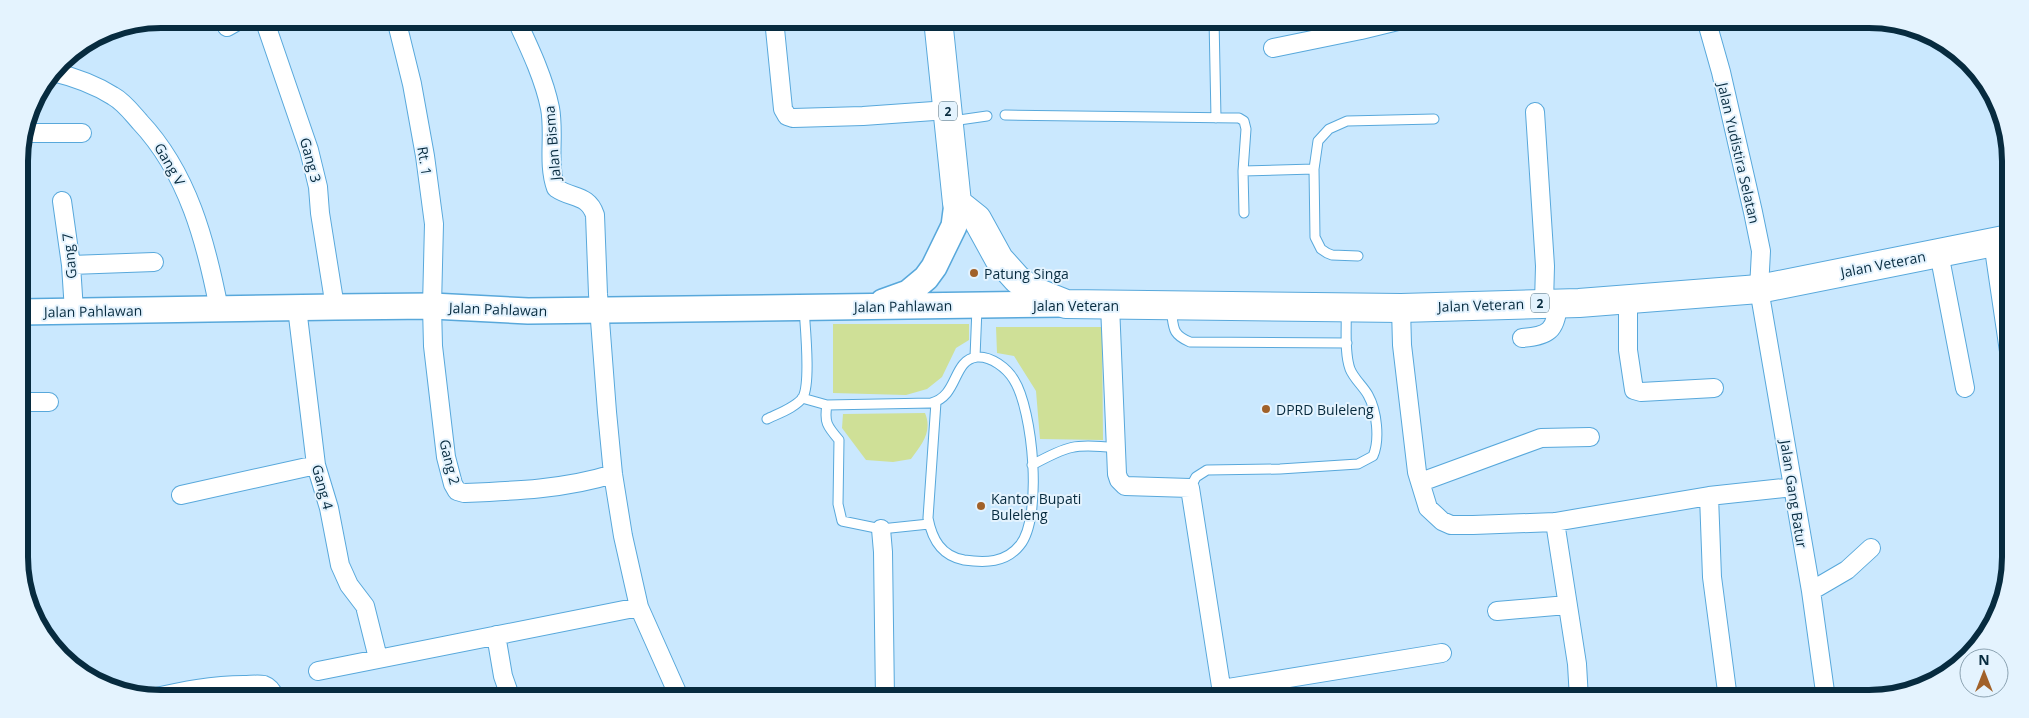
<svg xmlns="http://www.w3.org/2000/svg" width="2029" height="718" font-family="'Open Sans',sans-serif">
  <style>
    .green { fill: #cfe097 }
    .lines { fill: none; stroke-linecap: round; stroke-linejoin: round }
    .lane-casing { stroke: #58a8db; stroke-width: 11 }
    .street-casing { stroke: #58a8db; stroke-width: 20 }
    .secondary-casing { stroke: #58a8db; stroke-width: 28 }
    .highway-casing { stroke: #58a8db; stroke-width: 30 }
    .lane { stroke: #fff; stroke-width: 9 }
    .street { stroke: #fff; stroke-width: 18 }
    .secondary { stroke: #fff; stroke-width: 25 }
    .highway { stroke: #fff; stroke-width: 28 }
    .poi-dot { fill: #a16129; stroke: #e4f3fe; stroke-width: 2 }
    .labels { text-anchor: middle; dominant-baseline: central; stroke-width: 4; stroke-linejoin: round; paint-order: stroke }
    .shield { fill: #e4f3fe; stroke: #496778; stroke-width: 1 }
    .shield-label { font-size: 12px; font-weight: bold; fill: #072b3f }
    .street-label { font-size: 14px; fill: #072b3f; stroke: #e4f3fe }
    .poi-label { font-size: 14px; fill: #072b3f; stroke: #e4f3fe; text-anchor: start }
    .rim { fill: none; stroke: #072b3f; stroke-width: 6 }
  </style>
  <rect width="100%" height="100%" fill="#cae8fe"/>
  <path class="green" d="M833,324H969V340L956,348L942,377L927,389L906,395L833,393Z
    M996,327H1102L1103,440L1040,439L1036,391L1014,356L997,353Z
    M925,413C933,432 921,445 911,459L893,462L866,460L842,428L843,414Z"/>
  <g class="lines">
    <defs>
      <path id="lane" d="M1214,19L1216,118
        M1005,115L1239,118L1244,121L1246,129L1243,171L1244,213
        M952,121L987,116
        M1243,171L1314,169
        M1358,256L1332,255L1327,253L1321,249L1315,237L1314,169L1318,141L1329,129L1347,121L1434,119
        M1171,309C1174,327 1171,334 1190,342L1347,343
        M975,357L977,308
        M802,398L827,405L931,403C959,396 952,360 977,357C991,356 1007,368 1014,380C1033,410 1043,517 1020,545C1006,563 985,563 964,560C941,556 932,539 928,518L936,402
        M827,405C824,422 827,426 839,440L838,504L842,521L881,529L929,524
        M767,419C777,414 797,407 803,397C811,382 805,326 804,308
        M1032,465C1067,446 1075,443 1115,448
        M1190,488L1196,477L1207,470L1280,469L1358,464L1373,456C1380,440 1377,411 1368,395C1363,386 1354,379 1350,369C1344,352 1347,329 1346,311"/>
      <path id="street" d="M264,19L309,150L318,187L320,213L335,307
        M396,19L412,84L425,156L434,224L432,306L433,346L446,457L453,484L457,491L464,493C514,491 566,489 613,474
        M516,19C529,47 544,78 550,108C555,135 547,163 556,188C572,199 588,194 595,215L598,294L607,412L613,474L623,536L639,607L680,699
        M774,19L783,109L787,116L793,118L863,116L948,110
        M1358,19L1361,30L1406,19
        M1706,19L1721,72L1753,212L1761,251L1759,289L1811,591L1826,699
        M227,27L241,19
        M1273,48L1361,30
        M53,72C74,77 94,84 113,96C124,102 132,113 140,122C188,173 206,242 219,309
        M1535,112L1545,266L1544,303
        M24,133H82
        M62,201L71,265L74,311
        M1993,242L2010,358
        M1939,253L1965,388
        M71,265L154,262
        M1628,298V350L1634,390L1641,392L1714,388
        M1110,305L1117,474L1119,480L1125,486L1190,488L1223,699
        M297,308L316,465L329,508L340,565L349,585L365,606L378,658
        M1401,308L1402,345L1417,472L1428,508L1442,521L1451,525H1473L1555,522L1709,496L1793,487
        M1522,338C1548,336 1556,331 1558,304
        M20,402H49
        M1421,482L1541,438L1590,437
        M181,495L316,465
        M1709,496L1712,577L1728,699
        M1555,522L1577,664L1579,699
        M881,529L883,552L885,699
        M1811,591L1847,570L1871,548
        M1497,611L1567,605
        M496,635L503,676L511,699
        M318,671L639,607
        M1222,689L1442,653
        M152,698C183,691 212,685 244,685C250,685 258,684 264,685C270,687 274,694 276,699"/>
      <path id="secondary" d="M883,302L908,293L926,278L934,267L954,226L957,203
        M20,312L335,307L432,306L528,311L1063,304"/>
      <path id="highway" d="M938,19L957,203L977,219L999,259L1017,279L1031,290L1066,304L1401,308L1579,303L1759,289L2009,239"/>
    </defs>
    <use href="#lane" class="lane-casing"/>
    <use href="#street" class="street-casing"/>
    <use href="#secondary" class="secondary-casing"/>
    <use href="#highway" class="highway-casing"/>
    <use href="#lane" class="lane"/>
    <use href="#street" class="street"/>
    <use href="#secondary" class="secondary"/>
    <use href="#highway" class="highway"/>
  </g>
  <g class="poi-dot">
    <circle cx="974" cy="273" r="5"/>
    <circle cx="1266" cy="409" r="5"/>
    <circle cx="981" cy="506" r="5"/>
  </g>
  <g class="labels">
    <g class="shield">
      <rect x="939" y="101.5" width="18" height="19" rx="4"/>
      <rect x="1531" y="293.5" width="18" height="19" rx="4"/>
    </g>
    <g class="shield-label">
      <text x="948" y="111">2</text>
      <text x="1540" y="303">2</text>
    </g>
    <g class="street-label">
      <text transform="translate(552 143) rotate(-95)">Jalan Bisma</text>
      <text transform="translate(1739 153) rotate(77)">Jalan Yudistira Selatan</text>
      <text transform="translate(311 160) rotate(75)">Gang 3</text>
      <text transform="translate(425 161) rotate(81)">Rt. 1</text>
      <text transform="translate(170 164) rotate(60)">Gang V</text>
      <text transform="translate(69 256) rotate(-96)">Gang 7</text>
      <text transform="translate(1883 264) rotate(-11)">Jalan Veteran</text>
      <text x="1076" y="305">Jalan Veteran</text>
      <text transform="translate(1481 305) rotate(-2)">Jalan Veteran</text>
      <text transform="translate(903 306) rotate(-1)">Jalan Pahlawan</text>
      <text transform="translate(498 309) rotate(2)">Jalan Pahlawan</text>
      <text transform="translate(93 311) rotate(-1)">Jalan Pahlawan</text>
      <text transform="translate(450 462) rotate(76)">Gang 2</text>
      <text transform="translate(323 487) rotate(75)">Gang 4</text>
      <text transform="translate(1794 494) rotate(81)">Jalan Gang Batur</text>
    </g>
    <g class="poi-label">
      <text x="984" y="273">Patung Singa</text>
      <text x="1276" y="409">DPRD Buleleng</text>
      <text x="991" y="498">Kantor Bupati<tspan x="991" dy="16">Buleleng</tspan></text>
    </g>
  </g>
  <path d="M0 0H2029V718H0ZM161 28H1869A133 133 0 0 1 2002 161V557A133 133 0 0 1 1869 690H161A133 133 0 0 1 28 557V161A133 133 0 0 1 161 28Z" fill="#e4f3fe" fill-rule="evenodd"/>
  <path class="rim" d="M161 28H1869A133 133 0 0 1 2002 161V557A133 133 0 0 1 1869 690H161A133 133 0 0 1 28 557V161A133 133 0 0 1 161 28Z"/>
  <g transform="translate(1984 673)"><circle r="24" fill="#e4f3fe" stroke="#8ca3b2"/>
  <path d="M0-4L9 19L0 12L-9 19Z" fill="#a16129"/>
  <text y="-8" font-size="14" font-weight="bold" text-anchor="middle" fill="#072b3f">N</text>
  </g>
</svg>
